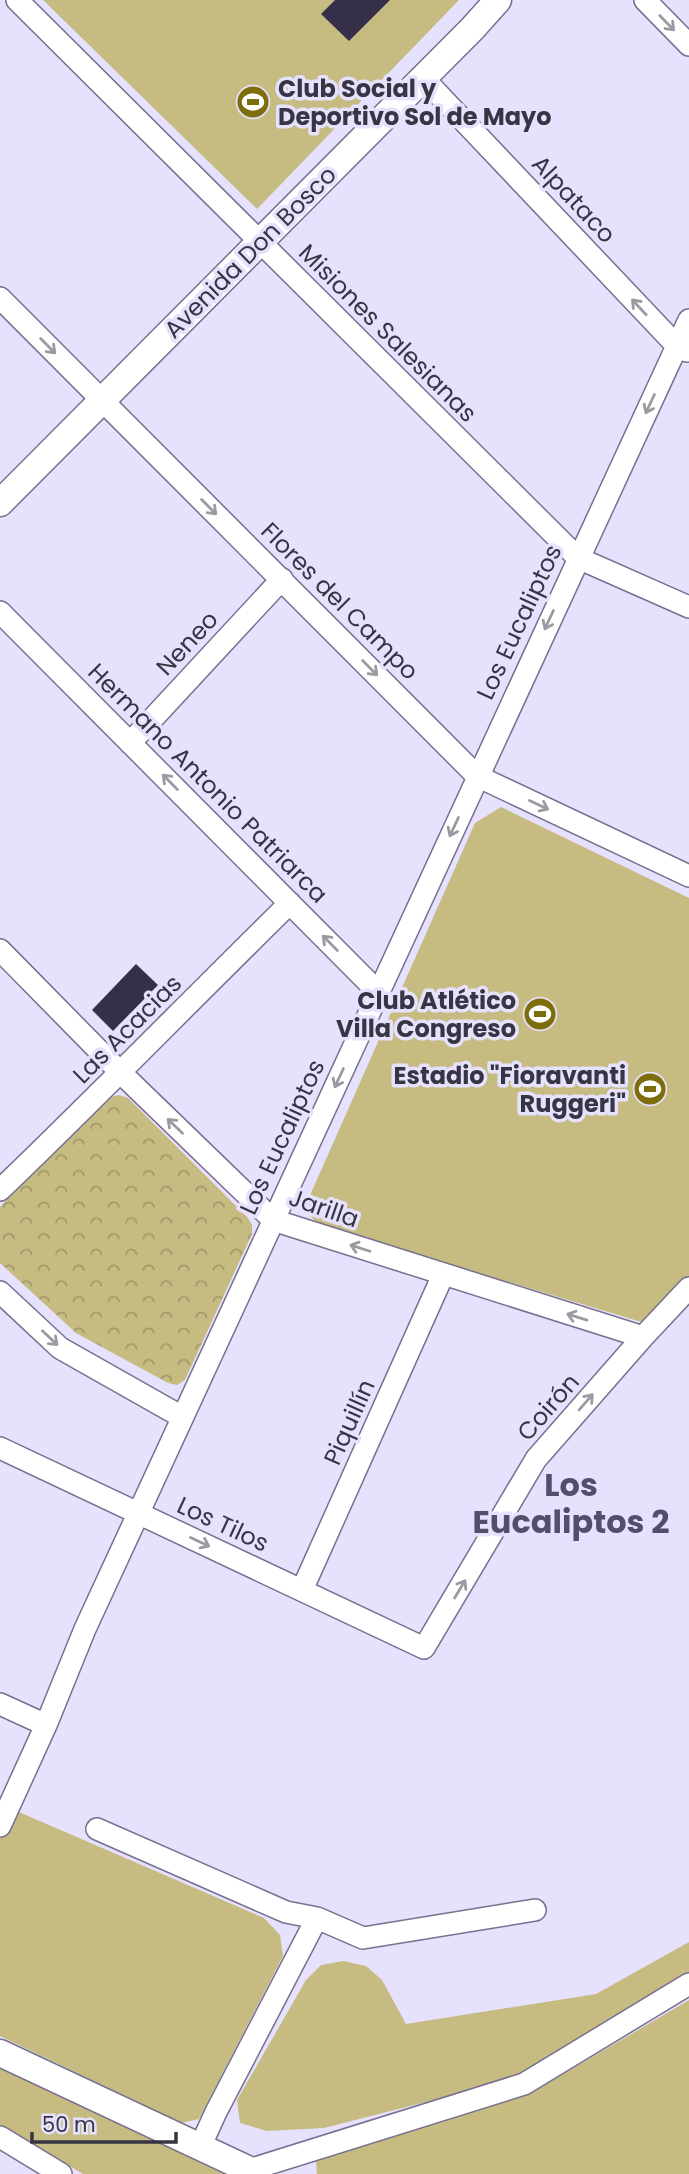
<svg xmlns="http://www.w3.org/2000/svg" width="689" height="2174" font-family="Poppins,sans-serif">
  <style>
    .grass { fill: #c6bb81 }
    .park { fill: url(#park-crowns) }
    .building { fill: #352f4a }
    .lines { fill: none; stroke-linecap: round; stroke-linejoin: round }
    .minor-casing { stroke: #777090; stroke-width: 24 }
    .major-casing { stroke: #777090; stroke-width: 29 }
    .minor { stroke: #fff; stroke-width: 21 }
    .major { stroke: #fff; stroke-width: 26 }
    .oneway { stroke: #9b9aa1 }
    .labels { text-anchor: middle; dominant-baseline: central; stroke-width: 7; stroke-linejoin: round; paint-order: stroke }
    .poi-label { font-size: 24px; font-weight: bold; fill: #373543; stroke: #e6e1fd; text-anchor: end }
    .street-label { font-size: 24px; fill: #373543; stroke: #e6e1fd }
    .district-label { font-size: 32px; font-weight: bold; fill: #544d6b; stroke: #e6e1fd }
  </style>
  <defs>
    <pattern id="park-crowns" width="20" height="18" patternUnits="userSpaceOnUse" patternTransform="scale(1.75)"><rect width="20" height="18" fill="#c6bb81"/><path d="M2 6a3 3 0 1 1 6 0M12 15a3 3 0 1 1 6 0" fill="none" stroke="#a2996b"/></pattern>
  </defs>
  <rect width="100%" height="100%" fill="#e6e1fd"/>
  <path class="grass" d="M43,0H459L257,209Z
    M501,807L689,898V1280L648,1324L320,1225C306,1215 308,1209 311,1193L475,823Z
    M12,1809L264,1918L280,1935L283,1956L199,2119L181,2123L0,2036V1834Z
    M689,1942V1976L524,2077L324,2128L267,2131L240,2123L237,2100L306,1980L321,1965L343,1961L366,1966L382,1980L406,2024L596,1994Z
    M689,2000V2174H317L316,2161L533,2092Z
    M0,2066L231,2174H83L0,2125Z"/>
  <path class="park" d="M119,1095L128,1098L248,1218L252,1225V1234L185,1380L177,1385L168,1383L76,1333L0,1263V1207L110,1097Z"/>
  <path class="building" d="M335,0H390L349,41L321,14Z
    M136,964L158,985L113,1031L92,1010Z"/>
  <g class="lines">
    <defs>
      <path id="minor" d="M17,0L578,558L689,607
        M645,0L689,45
        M423,78L677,346L687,351
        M0,298L477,776L689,876
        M0,612L378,992
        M130,743L282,579
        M0,950L121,1073L273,1220L643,1337
        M0,1190C98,1096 193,998 290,903
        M0,1292L60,1348L182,1417
        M0,1448L424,1648L536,1459L643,1337L689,1288
        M302,1590L443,1275
        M0,1704L46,1725
        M0,1826L46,1725L85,1629L689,320
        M97,1829L286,1912L317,1918
        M0,2137L61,2174
        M200,2147L216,2112L317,1918L363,1938L535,1910
        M249,2170L524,2084L689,1984"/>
      <path id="major" d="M0,503L472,29L498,0
        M0,2053L258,2174"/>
    </defs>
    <use href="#minor" class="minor-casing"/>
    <use href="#major" class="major-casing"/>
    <use href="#minor" class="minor"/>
    <use href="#major" class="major"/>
  </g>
  <defs><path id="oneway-shaft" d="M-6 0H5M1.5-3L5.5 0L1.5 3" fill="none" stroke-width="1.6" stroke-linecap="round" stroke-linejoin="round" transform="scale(1.75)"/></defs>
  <g class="oneway">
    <use href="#oneway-shaft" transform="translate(667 23) rotate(46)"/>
    <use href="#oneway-shaft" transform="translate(639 307) rotate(-133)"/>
    <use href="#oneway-shaft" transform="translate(48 346) rotate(45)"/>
    <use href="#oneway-shaft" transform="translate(650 404) rotate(115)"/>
    <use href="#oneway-shaft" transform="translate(209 507) rotate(45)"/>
    <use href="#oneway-shaft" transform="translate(549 620) rotate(115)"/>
    <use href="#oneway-shaft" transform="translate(370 668) rotate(45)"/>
    <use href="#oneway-shaft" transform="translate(170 782) rotate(-135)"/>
    <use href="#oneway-shaft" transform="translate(539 805) rotate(25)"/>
    <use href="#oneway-shaft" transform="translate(454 827) rotate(115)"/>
    <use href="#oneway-shaft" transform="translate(330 943) rotate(-135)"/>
    <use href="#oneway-shaft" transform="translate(339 1078) rotate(115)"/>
    <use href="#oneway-shaft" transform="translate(175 1126) rotate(-136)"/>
    <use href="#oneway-shaft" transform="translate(360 1248) rotate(-162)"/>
    <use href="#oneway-shaft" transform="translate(577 1317) rotate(-163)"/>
    <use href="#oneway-shaft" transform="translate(50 1338) rotate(43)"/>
    <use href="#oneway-shaft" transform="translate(586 1402) rotate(-49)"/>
    <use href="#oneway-shaft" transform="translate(200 1542) rotate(25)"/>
    <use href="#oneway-shaft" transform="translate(460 1589) rotate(-59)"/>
  </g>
  <defs>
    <symbol id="stadium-disc" viewBox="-11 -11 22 22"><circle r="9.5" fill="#7e6e0b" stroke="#e6e1fd"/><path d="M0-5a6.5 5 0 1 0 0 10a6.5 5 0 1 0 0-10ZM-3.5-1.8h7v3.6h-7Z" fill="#fff"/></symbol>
  </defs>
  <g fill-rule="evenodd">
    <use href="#stadium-disc" x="234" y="83" width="38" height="38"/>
    <use href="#stadium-disc" x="521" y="995" width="38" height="38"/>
    <use href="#stadium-disc" x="631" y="1070" width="38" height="38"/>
  </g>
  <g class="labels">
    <g class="poi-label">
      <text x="278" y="88" text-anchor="start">Club Social y<tspan x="278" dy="28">Deportivo Sol de Mayo</tspan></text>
      <text x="516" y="1000">Club Atlético<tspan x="516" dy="28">Villa Congreso</tspan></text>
      <text x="626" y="1075">Estadio "Fioravanti<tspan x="626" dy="28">Ruggeri"</tspan></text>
    </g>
    <g class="street-label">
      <text transform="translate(574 199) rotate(47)">Alpataco</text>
      <text transform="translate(250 252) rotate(-45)">Avenida Don Bosco</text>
      <text transform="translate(388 333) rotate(45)">Misiones Salesianas</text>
      <text transform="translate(340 601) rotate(45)">Flores del Campo</text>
      <text transform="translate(519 622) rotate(-65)">Los Eucaliptos</text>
      <text transform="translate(187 643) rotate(-47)">Neneo</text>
      <text transform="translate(208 783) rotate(45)">Hermano Antonio Patriarca</text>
      <text transform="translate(127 1029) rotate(-45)">Las Acacias</text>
      <text transform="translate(282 1137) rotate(-65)">Los Eucaliptos</text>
      <text transform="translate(324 1208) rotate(19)">Jarilla</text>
      <text transform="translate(548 1407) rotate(-49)">Coirón</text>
      <text transform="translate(349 1422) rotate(-66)">Piquillín</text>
      <text transform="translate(223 1524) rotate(25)">Los Tilos</text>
    </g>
    <g class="district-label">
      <text x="571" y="1484">Los<tspan x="571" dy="37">Eucaliptos 2</tspan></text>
    </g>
  </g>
  <path d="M32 2132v10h144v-10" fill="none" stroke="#373543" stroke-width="3.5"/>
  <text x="42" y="2132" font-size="21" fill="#373543" stroke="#e6e1fd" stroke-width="5" paint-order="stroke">50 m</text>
</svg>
